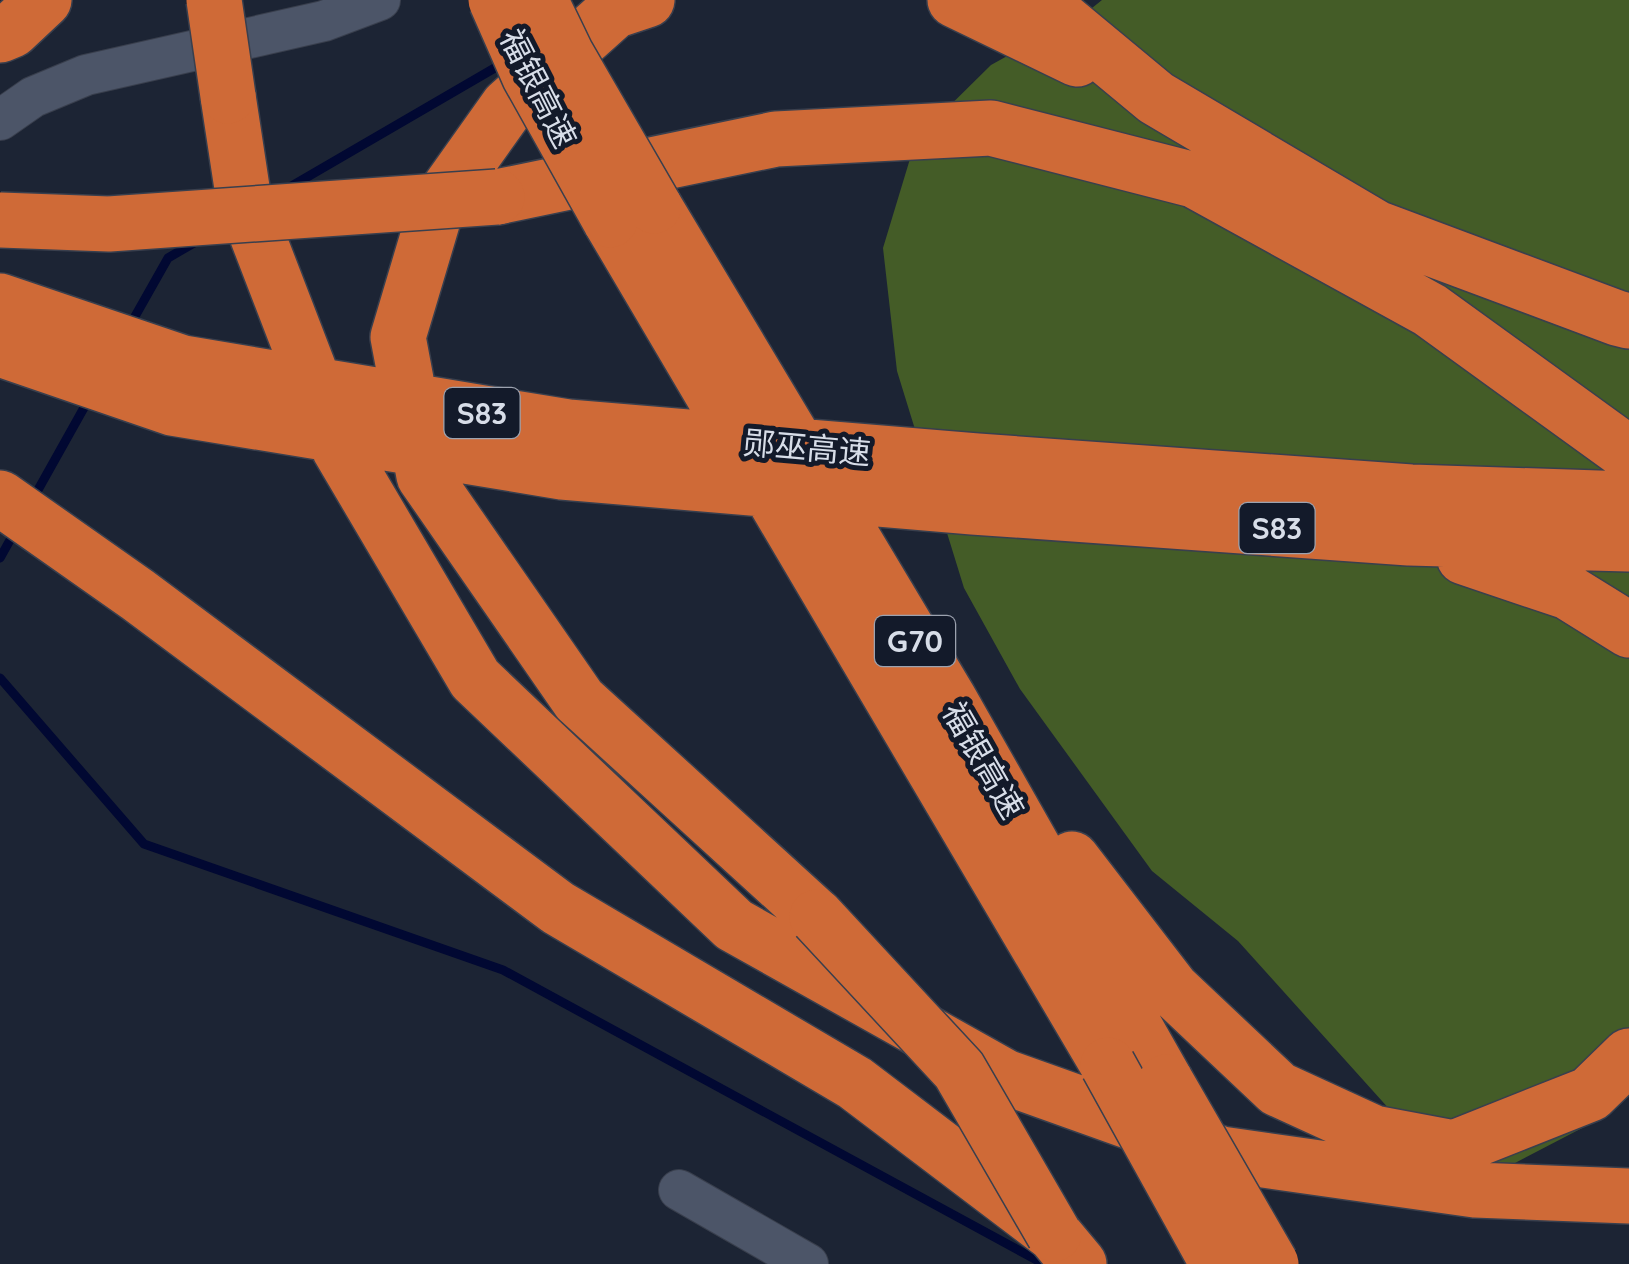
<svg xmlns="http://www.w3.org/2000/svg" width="1629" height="1264" font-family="Quicksand,'Noto Sans SC',sans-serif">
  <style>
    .forest { fill: #445c27 }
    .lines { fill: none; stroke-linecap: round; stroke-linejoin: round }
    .stream { stroke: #010832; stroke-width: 9 }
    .minor-casing { stroke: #393f4d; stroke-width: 42 }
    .highway-casing { stroke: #393f4d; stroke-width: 58 }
    .minor { stroke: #4c5568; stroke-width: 40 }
    .highway { stroke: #cf6a37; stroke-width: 55 }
    .highway-bridge-casing { stroke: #393f4d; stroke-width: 58; stroke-linecap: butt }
    .highway-bridge { stroke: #cf6a37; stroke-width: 55 }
    .labels { text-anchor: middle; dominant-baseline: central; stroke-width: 10; stroke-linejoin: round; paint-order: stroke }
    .shield { fill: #131a2a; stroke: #9ca2af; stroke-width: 2.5 }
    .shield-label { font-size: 30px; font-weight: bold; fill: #d7dde8 }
    .street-label { font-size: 32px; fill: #d7dde8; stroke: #131a2a }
  </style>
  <rect width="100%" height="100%" fill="#1c2434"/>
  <path class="forest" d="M1102,0H1629V1091L1586,1126L1492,1175L1400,1121L1238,941L1152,871L1020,689L964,588L897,371L883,248L916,139L991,65L1087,12Z"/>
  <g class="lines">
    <path class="stream" d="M290,187L505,62
      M129,327L168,258L199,240
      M34,497L90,397
      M0,558L14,533
      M0,678L144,844L503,970L1044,1264"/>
    <defs>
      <path id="minor" d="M0,120L33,97L86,75L324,21L380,0
        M679,1190L808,1264"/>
      <path id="highway" d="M647,0L614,11L508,106L437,206L398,337L424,476L579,700L817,917
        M955,0L1077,59
        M1038,0L1156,98L1376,228L1617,318L1629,321
        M0,35L12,30L44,0
        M228,96L244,201L339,448L475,679L734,925L1005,1077L1221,1154L1475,1190L1629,1196
        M497,197L776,139L991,128L1194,180L1430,310L1629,454
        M654,206L949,699L1166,1082
        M610,220L1108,1065
        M0,301L183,363L568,427L977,461L1411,492L1629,499
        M0,349L172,408L562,472L973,507L1409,538L1629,544
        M0,498L138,595L558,908L855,1083L1054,1234L1079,1264
        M1464,557L1568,592L1629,630
        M1072,859L1172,989L1278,1089L1374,1133L1454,1148L1590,1094L1629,1056"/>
    </defs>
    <use href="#minor" class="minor-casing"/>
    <use href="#highway" class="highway-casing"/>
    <use href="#minor" class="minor"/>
    <use href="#highway" class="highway"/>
    <defs>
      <path id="highway-bridge" d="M214,0L228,96
        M496,0L529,75L610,220
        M540,0L566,54L654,206
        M0,220L109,224L497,197
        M817,917L959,1070L1054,1234
        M1108,1065L1218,1264
        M1166,1082L1271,1264"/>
    </defs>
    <use href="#highway-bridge" class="highway-bridge-casing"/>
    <use href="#highway-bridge" class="highway-bridge"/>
  </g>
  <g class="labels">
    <g class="shield">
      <rect x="444.5" y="388" width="75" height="50" rx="8"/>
      <rect x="1239.5" y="503" width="75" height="50" rx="8"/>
      <rect x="875" y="616" width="80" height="50" rx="8"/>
    </g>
    <g class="shield-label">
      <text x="482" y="413">S83</text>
      <text x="1277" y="528">S83</text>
      <text x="915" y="641">G70</text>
    </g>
    <g class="street-label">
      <text transform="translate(539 88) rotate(63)">福银高速</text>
      <text transform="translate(807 447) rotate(5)">郧巫高速</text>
      <text transform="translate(984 760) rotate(60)">福银高速</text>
    </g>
  </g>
</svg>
